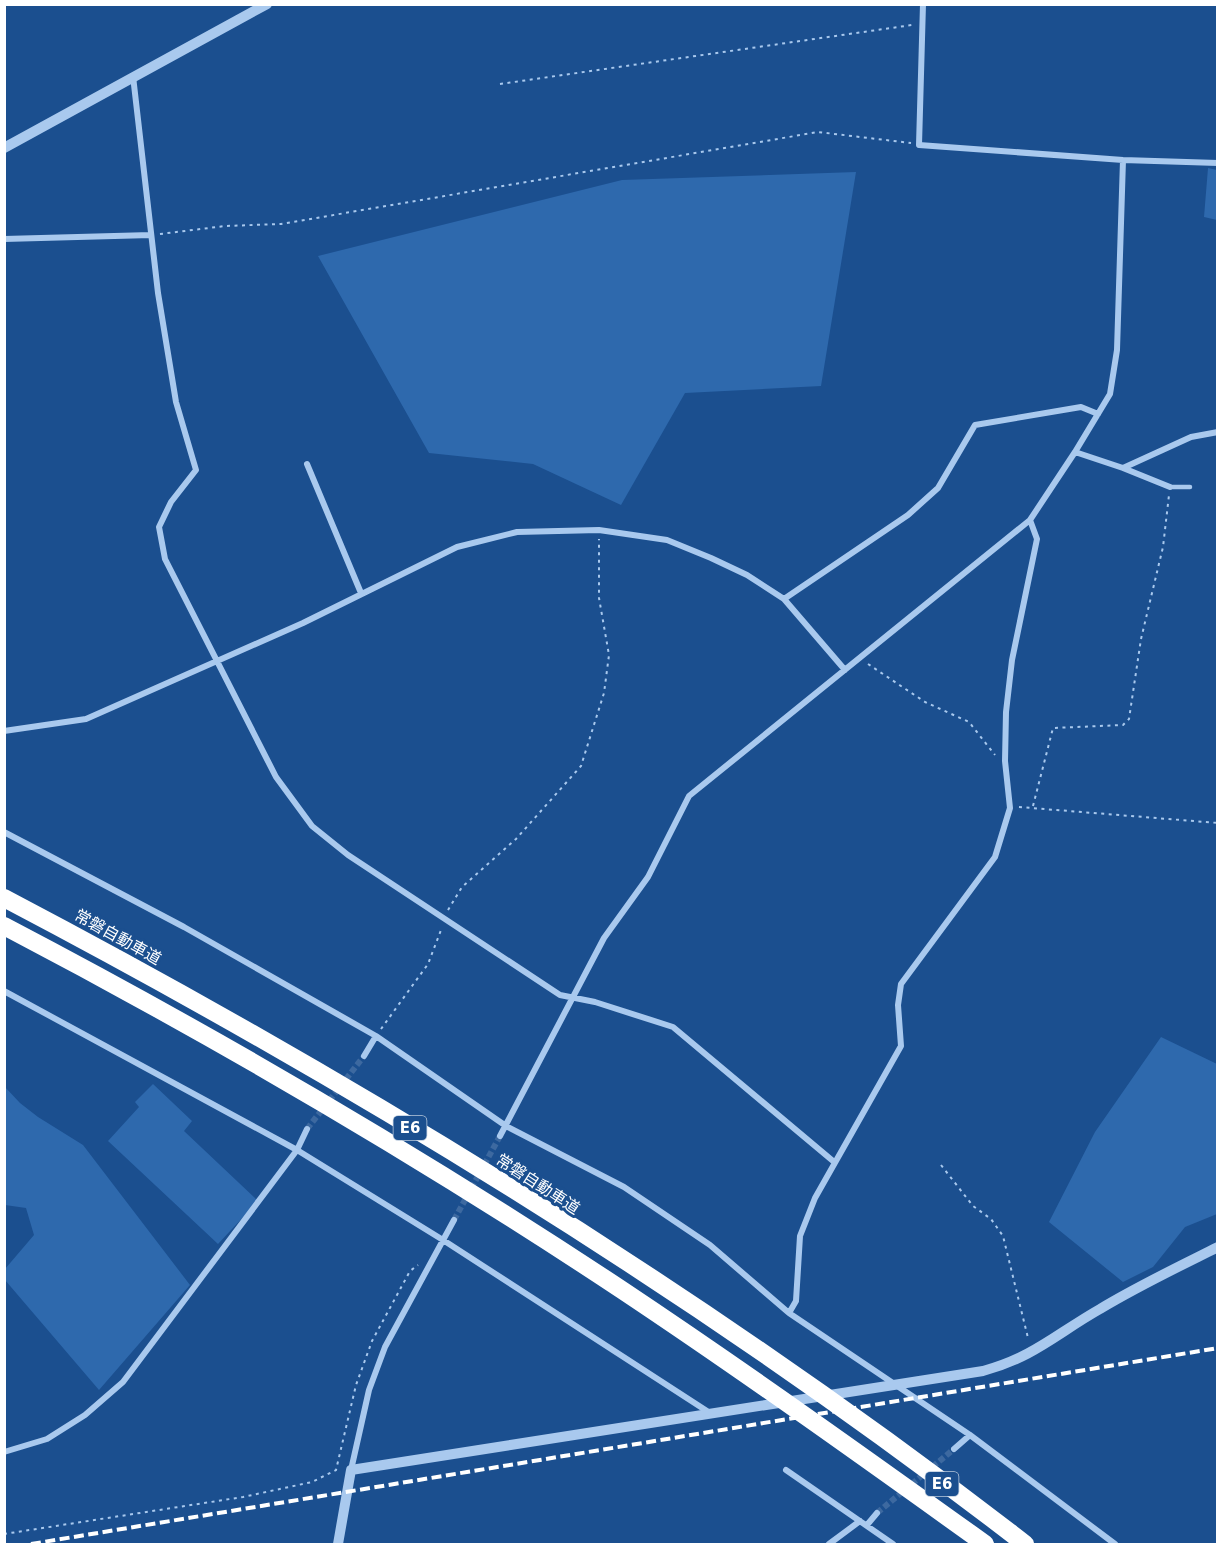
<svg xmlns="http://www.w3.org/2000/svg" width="1222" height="1549" font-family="'DejaVu Sans','Noto Sans JP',sans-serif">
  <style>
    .green { fill: #2e69ad }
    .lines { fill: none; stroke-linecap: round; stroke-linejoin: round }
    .minor-tunnel { stroke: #3d69a0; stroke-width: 6; stroke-dasharray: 6 3; stroke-linecap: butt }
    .path { stroke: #a9c9ee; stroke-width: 2; stroke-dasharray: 3 4.5; stroke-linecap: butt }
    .service { stroke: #a9c9ee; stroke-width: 4.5 }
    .minor { stroke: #a9c9ee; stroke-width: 6 }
    .tertiary { stroke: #a9c9ee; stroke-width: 10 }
    .motorway { stroke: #fff; stroke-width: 18 }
    .rail { stroke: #fff; stroke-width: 4; stroke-dasharray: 10 4.5; stroke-linecap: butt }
    .labels { text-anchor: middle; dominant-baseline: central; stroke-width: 6; stroke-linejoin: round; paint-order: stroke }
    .shield { fill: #1b4f8f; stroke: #bbcadd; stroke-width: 1.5 }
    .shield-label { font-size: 15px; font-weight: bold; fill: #fff }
    .street-label { font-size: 16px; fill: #fff; stroke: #1b4f8f }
  </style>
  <rect width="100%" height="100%" fill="#1b4f8f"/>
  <path class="green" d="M1208,168L1217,170V220L1204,217Z
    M856,172L821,386L685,393L621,505L533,464L429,453L318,256L622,180Z
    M1161,1037L1217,1064V1214L1185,1227L1153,1267L1123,1282L1049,1222L1095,1132Z
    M153,1084L192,1121L184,1131L258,1201L218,1244L108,1141L139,1107L135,1102Z
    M4,1086L20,1103L38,1117L83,1145L190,1285L99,1390L5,1280V1269L34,1235L26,1208L5,1205Z"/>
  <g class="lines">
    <path class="minor-tunnel" d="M307,1129L364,1056
      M454,1220L500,1136
      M877,1513L954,1449"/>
    <path class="path" d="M500,84L912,25
      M160,234L225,226L281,224L818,132L911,143
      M868,664L925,702L969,722L995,755
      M1033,806L1053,728L1123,725L1129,719L1141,639L1163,547L1169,495
      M1019,807L1218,823
      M448,910L462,887L516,839L581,766L604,693L609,655L599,598V539
      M381,1029L428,964L441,930
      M941,1165L973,1206L991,1219L1003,1236L1028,1338
      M4,1534L243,1497L312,1482L336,1470L356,1385L372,1341L410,1271L418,1265"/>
    <path class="service" d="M1170,487H1190"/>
    <path class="minor" d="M923,4L919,145L1123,160L1218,163
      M133,76L158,293L176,402L196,470L171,502L159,527L165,559L276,777L312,826L348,855L560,995L595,1002L673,1027L833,1161
      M4,239L151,235
      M1075,452L1123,468L1191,437L1218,432
      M307,464L361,593
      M1123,468L1170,487
      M784,599L908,515L938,488L975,425L1081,407L1098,414
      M4,731L86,719L303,623L457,547L517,532L599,530L667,540L711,558L747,575L784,599L845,670
      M4,832L184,927L376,1036L506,1126L624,1187L710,1245L789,1313L970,1435L1115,1544
      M4,991L297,1150L443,1240L710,1413
      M364,1056L376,1036
      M500,1136L604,938L648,877L689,796L1030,520L1075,452L1110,394L1117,350L1123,160
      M789,1313L796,1301L800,1236L815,1198L901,1046L898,1005L901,984L995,857L1010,808L1005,761L1006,712L1012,660L1037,539L1030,520
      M954,1449L970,1435
      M4,1452L47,1439L85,1415L123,1382L297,1150L307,1129
      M351,1470L369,1390L385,1347L454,1220
      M786,1470L893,1544
      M867,1525L877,1513
      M829,1544L860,1521"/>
    <path class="tertiary" d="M4,148L267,4
      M338,1544L351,1470L983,1371C1034,1357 1056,1334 1100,1309C1138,1286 1178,1267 1218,1247"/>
    <path class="motorway" d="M4,898C360,1085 707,1298 1025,1544
      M4,926C216,1037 423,1158 622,1290C745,1372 865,1458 985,1544"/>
    <path class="rail" d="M31,1544L1218,1348"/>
  </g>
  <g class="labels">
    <g class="shield">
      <rect x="393.5" y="1116" width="33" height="24" rx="4.5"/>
      <rect x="925.5" y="1472" width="33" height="24" rx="4.5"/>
    </g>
    <g class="shield-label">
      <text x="410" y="1128">E6</text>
      <text x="942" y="1484">E6</text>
    </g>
    <g class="street-label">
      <text transform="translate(118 937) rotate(29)">常磐自動車道</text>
      <text transform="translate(538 1184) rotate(33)">常磐自動車道</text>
    </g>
  </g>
  <rect width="1222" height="1549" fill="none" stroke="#ffffff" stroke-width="12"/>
</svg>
